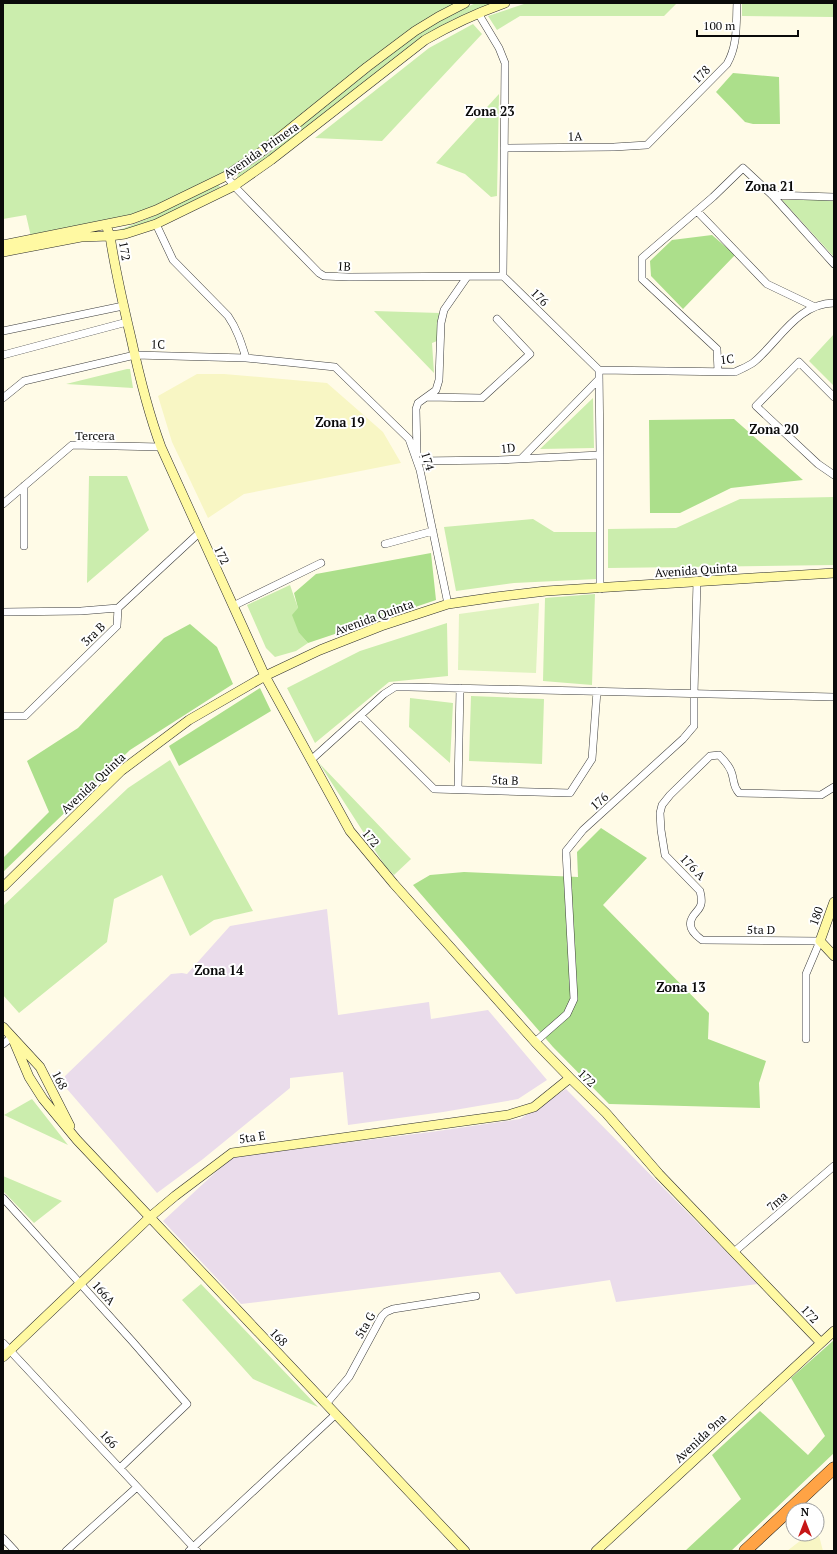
<svg xmlns="http://www.w3.org/2000/svg" width="837" height="1554" font-family="'PT Serif',serif">
  <style>
    .industrial { fill: #eadceb }
    .farmland { fill: #f8f6c4 }
    .green { fill: #cbedad }
    .forest { fill: #acdf8b }
    .pitch { fill: #dff3bf }
    .lines { fill: none; stroke-linecap: round; stroke-linejoin: round }
    .street-casing { stroke: #3d3d3d; stroke-width: 8 }
    .secondary-casing { stroke: #2c2c2c; stroke-width: 10 }
    .highway-casing { stroke: #1b1b1b; stroke-width: 13 }
    .street { stroke: #fff; stroke-width: 7 }
    .secondary { stroke: #fff9a2; stroke-width: 9 }
    .highway { stroke: #ffa345; stroke-width: 12 }
    .labels { text-anchor: middle; dominant-baseline: central; stroke-width: 4; stroke-linejoin: round; paint-order: stroke }
    .street-label { font-size: 12px; fill: #0a0a0a; stroke: #fff }
    .neighbourhood-label { font-size: 13px; font-weight: bold; fill: #0a0a0a; stroke: #fff }
  </style>
  <rect width="100%" height="100%" fill="#fffbe7"/>
  <path class="industrial" d="M327,909L338,1015L429,1002L431,1019L488,1010L547,1080L518,1099L443,1112L348,1125L343,1072L290,1078V1088L203,1159L157,1193L67,1089L65,1076L171,974L182,973L187,974L230,926Z
    M566,1089L758,1284L616,1302L610,1280L516,1294L500,1272L241,1304L163,1221L232,1157L431,1132L520,1119Z"/>
  <path class="farmland" d="M197,374H224L327,383L383,432L401,463L244,494L208,518L172,442L158,396Z
    M817,1528L823,1551H787L809,1534H817Z"/>
  <path class="green" d="M3,3H459L246,162L189,190L122,220L32,241L26,215L3,219Z
    M476,3H493L452,20L432,32L283,148L238,178L237,177L239,173L269,153L295,130L413,37C433,24 454,12 476,3Z
    M527,3H677L664,16H520L497,30L488,16Z
    M742,3H834V17L742,16Z
    M473,24L482,34L382,141L315,138L429,48Z
    M499,94L497,196L491,197L465,174L436,163Z
    M218,184L220,187L160,218L123,230H119L152,217Z
    M782,200H833L834,257Z
    M374,311L440,313L437,341L432,343L434,373Z
    M834,334V386L809,361Z
    M130,369L133,388L66,384L127,369Z
    M593,398L594,448L540,449Z
    M89,476H127L149,530L87,583Z
    M834,497V565L608,568V529L676,528L740,499Z
    M533,519L554,532H596L597,579L514,583L456,591L444,527Z
    M290,585L298,608L299,633L308,643L296,651L275,657L266,648L247,605Z
    M595,594L592,685L543,681L545,598Z
    M447,623L448,676L389,682L315,743L287,688L360,651Z
    M471,696L544,699L542,764L469,761Z
    M410,698L453,703L450,763L409,727Z
    M170,760L253,911L214,920L190,936L162,875L114,899L107,942L19,1013L3,995V906L128,788Z
    M319,763L411,859L394,875L385,866Z
    M32,1099L68,1145L4,1115Z
    M3,1176L62,1201L34,1223L3,1191Z
    M201,1284L318,1407L253,1379L182,1300Z"/>
  <path class="forest" d="M733,73L779,77L780,124H753L745,122L716,92Z
    M712,235L735,255L683,309L651,276L650,261L672,240Z
    M734,419L803,480L731,488L680,513H650L649,420Z
    M431,553L436,600L308,643L299,633L292,615L298,608L294,593L316,574Z
    M190,624L217,647L233,684L130,750L3,872V858L49,812L27,761L78,728L164,638Z
    M260,688L271,711L179,766L169,746Z
    M601,828L647,858L603,905L709,1013L708,1039L766,1061L759,1083L760,1108L609,1104L553,1047L413,885L430,875L464,872L578,877L577,852Z
    M834,1340V1453L731,1551H685L741,1499L712,1455L760,1411L808,1455L825,1436L791,1378Z"/>
  <path class="pitch" d="M539,603L536,673L458,670L459,614Z"/>
  <g class="lines">
    <defs>
      <path id="street" d="M478,13L499,48L505,63L503,276L599,370L600,455V589
        M504,148L614,147L647,145L727,64C738,45 736,24 737,3
        M226,176L237,189L319,273L324,276L349,277L503,276
        M772,195L834,197
        M697,211L767,284L813,306
        M156,224L173,260L228,316C237,329 241,342 246,358
        M3,331L123,306
        M3,355L127,322
        M599,370L735,372C741,369 749,366 754,362C779,341 798,303 834,303
        M718,371L717,349L642,279V258L713,197L743,168L772,195L834,264
        M427,397L482,398L530,354L497,319
        M834,397L799,362L756,406L818,464L834,475
        M3,398L24,381L135,355L246,358L335,367L409,439L420,470L448,604
        M417,454L416,409L418,403L436,390L439,380L441,323L444,310L467,277
        M522,458L599,379
        M417,461L499,460L600,455
        M24,486V546
        M3,504L72,445L161,447
        M385,544L433,531
        M233,606L321,563
        M3,612L81,611L118,608
        M3,716H25L117,626L118,608L199,533
        M361,716L434,789L570,793L592,759L597,691
        M311,760L384,694L395,687H409L834,697
        M458,789L460,688
        M806,1039V974L820,941L702,940C695,935 687,927 692,918C694,913 700,910 701,904C702,900 701,895 700,891L665,855L661,830L660,813L662,805L670,795L710,756L719,755C724,760 728,764 731,771C735,781 732,785 739,793L821,795L834,787
        M535,1042L567,1014L574,999L566,851L583,830L683,739L694,726V694L697,581
        M3,1044L12,1037
        M3,1198L132,1341L187,1404L120,1468
        M734,1252L834,1166
        M3,1343L197,1551
        M326,1404L349,1377L382,1316L386,1312L393,1309L476,1296
        M3,1538L15,1551
        M66,1551L137,1487
        M189,1551L336,1414"/>
      <path id="secondary" d="M106,225L110,236C115,270 123,304 131,338C139,375 148,412 161,447L265,676L350,831L394,884L535,1042L570,1078L606,1113L659,1174L821,1343
        M3,245L132,219L156,210L226,176L264,150L367,67L415,31L438,17L465,3
        M3,252L81,237L110,236L125,234L156,224L234,186L271,160L425,40C451,25 477,13 505,3
        M3,887L121,771L189,720L265,676L320,650L381,626L448,604L496,597L546,591L834,573
        M834,902L820,941L834,956
        M3,1027L40,1067L70,1126
        M12,1037L29,1077L43,1099L77,1140L465,1551
        M3,1357L150,1217L175,1196L232,1153L508,1115L534,1107L570,1078
        M596,1551L834,1331"/>
      <path id="highway" d="M745,1551L834,1468"/>
    </defs>
    <use href="#street" class="street-casing"/>
    <use href="#secondary" class="secondary-casing"/>
    <use href="#highway" class="highway-casing"/>
    <use href="#street" class="street"/>
    <use href="#secondary" class="secondary"/>
    <use href="#highway" class="highway"/>
  </g>
  <g class="labels">
    <g class="street-label">
      <text transform="translate(701 74) rotate(-45)">178</text>
      <text transform="translate(575 136) rotate(-1)">1A</text>
      <text transform="translate(261 150) rotate(-35)">Avenida Primera</text>
      <text transform="translate(125 251) rotate(80)">172</text>
      <text transform="translate(344 266) rotate(3)">1B</text>
      <text transform="translate(540 297) rotate(45)">176</text>
      <text transform="translate(158 344) rotate(1)">1C</text>
      <text transform="translate(727 359) rotate(-6)">1C</text>
      <text x="95" y="435">Tercera</text>
      <text transform="translate(508 448) rotate(-5)">1D</text>
      <text transform="translate(428 461) rotate(73)">174</text>
      <text transform="translate(222 555) rotate(65)">172</text>
      <text transform="translate(696 570) rotate(-4)">Avenida Quinta</text>
      <text transform="translate(374 617) rotate(-20)">Avenida Quinta</text>
      <text transform="translate(93 634) rotate(-44)">3ra B</text>
      <text transform="translate(505 780) rotate(2)">5ta B</text>
      <text transform="translate(93 783) rotate(-43)">Avenida Quinta</text>
      <text transform="translate(599 801) rotate(-42)">176</text>
      <text transform="translate(371 838) rotate(50)">172</text>
      <text transform="translate(693 867) rotate(46)">176 A</text>
      <text transform="translate(816 916) rotate(-70)">180</text>
      <text x="761" y="929">5ta D</text>
      <text transform="translate(587 1078) rotate(44)">172</text>
      <text transform="translate(60 1080) rotate(63)">168</text>
      <text transform="translate(252 1137) rotate(-9)">5ta E</text>
      <text transform="translate(777 1201) rotate(-41)">7ma</text>
      <text transform="translate(104 1293) rotate(48)">166A</text>
      <text transform="translate(810 1314) rotate(47)">172</text>
      <text transform="translate(365 1325) rotate(-60)">5ta G</text>
      <text transform="translate(279 1337) rotate(46)">168</text>
      <text transform="translate(700 1438) rotate(-43)">Avenida 9na</text>
      <text transform="translate(109 1439) rotate(47)">166</text>
    </g>
    <g class="neighbourhood-label">
      <text x="490" y="111">Zona 23</text>
      <text x="770" y="186">Zona 21</text>
      <text x="340" y="422">Zona 19</text>
      <text x="774" y="429">Zona 20</text>
      <text x="219" y="970">Zona 14</text>
      <text x="681" y="987">Zona 13</text>
    </g>
  </g>
  <rect width="837" height="1554" fill="none" stroke="#0a0a0a" stroke-width="8"/>
  <g transform="translate(805 1522)"><circle r="19" fill="#ffffff" stroke="#9d9d9d"/>
  <path d="M0-3L7 15L0 10L-7 15Z" fill="#c61616"/>
  <text y="-6" font-size="11" font-weight="bold" text-anchor="middle" fill="#0a0a0a">N</text>
  </g>
  <path d="M697 30v6h101v-6" fill="none" stroke="#0a0a0a" stroke-width="2"/>
  <text x="703" y="30" font-size="12" fill="#0a0a0a" stroke="#ffffff" stroke-width="3" paint-order="stroke">100 m</text>
</svg>
